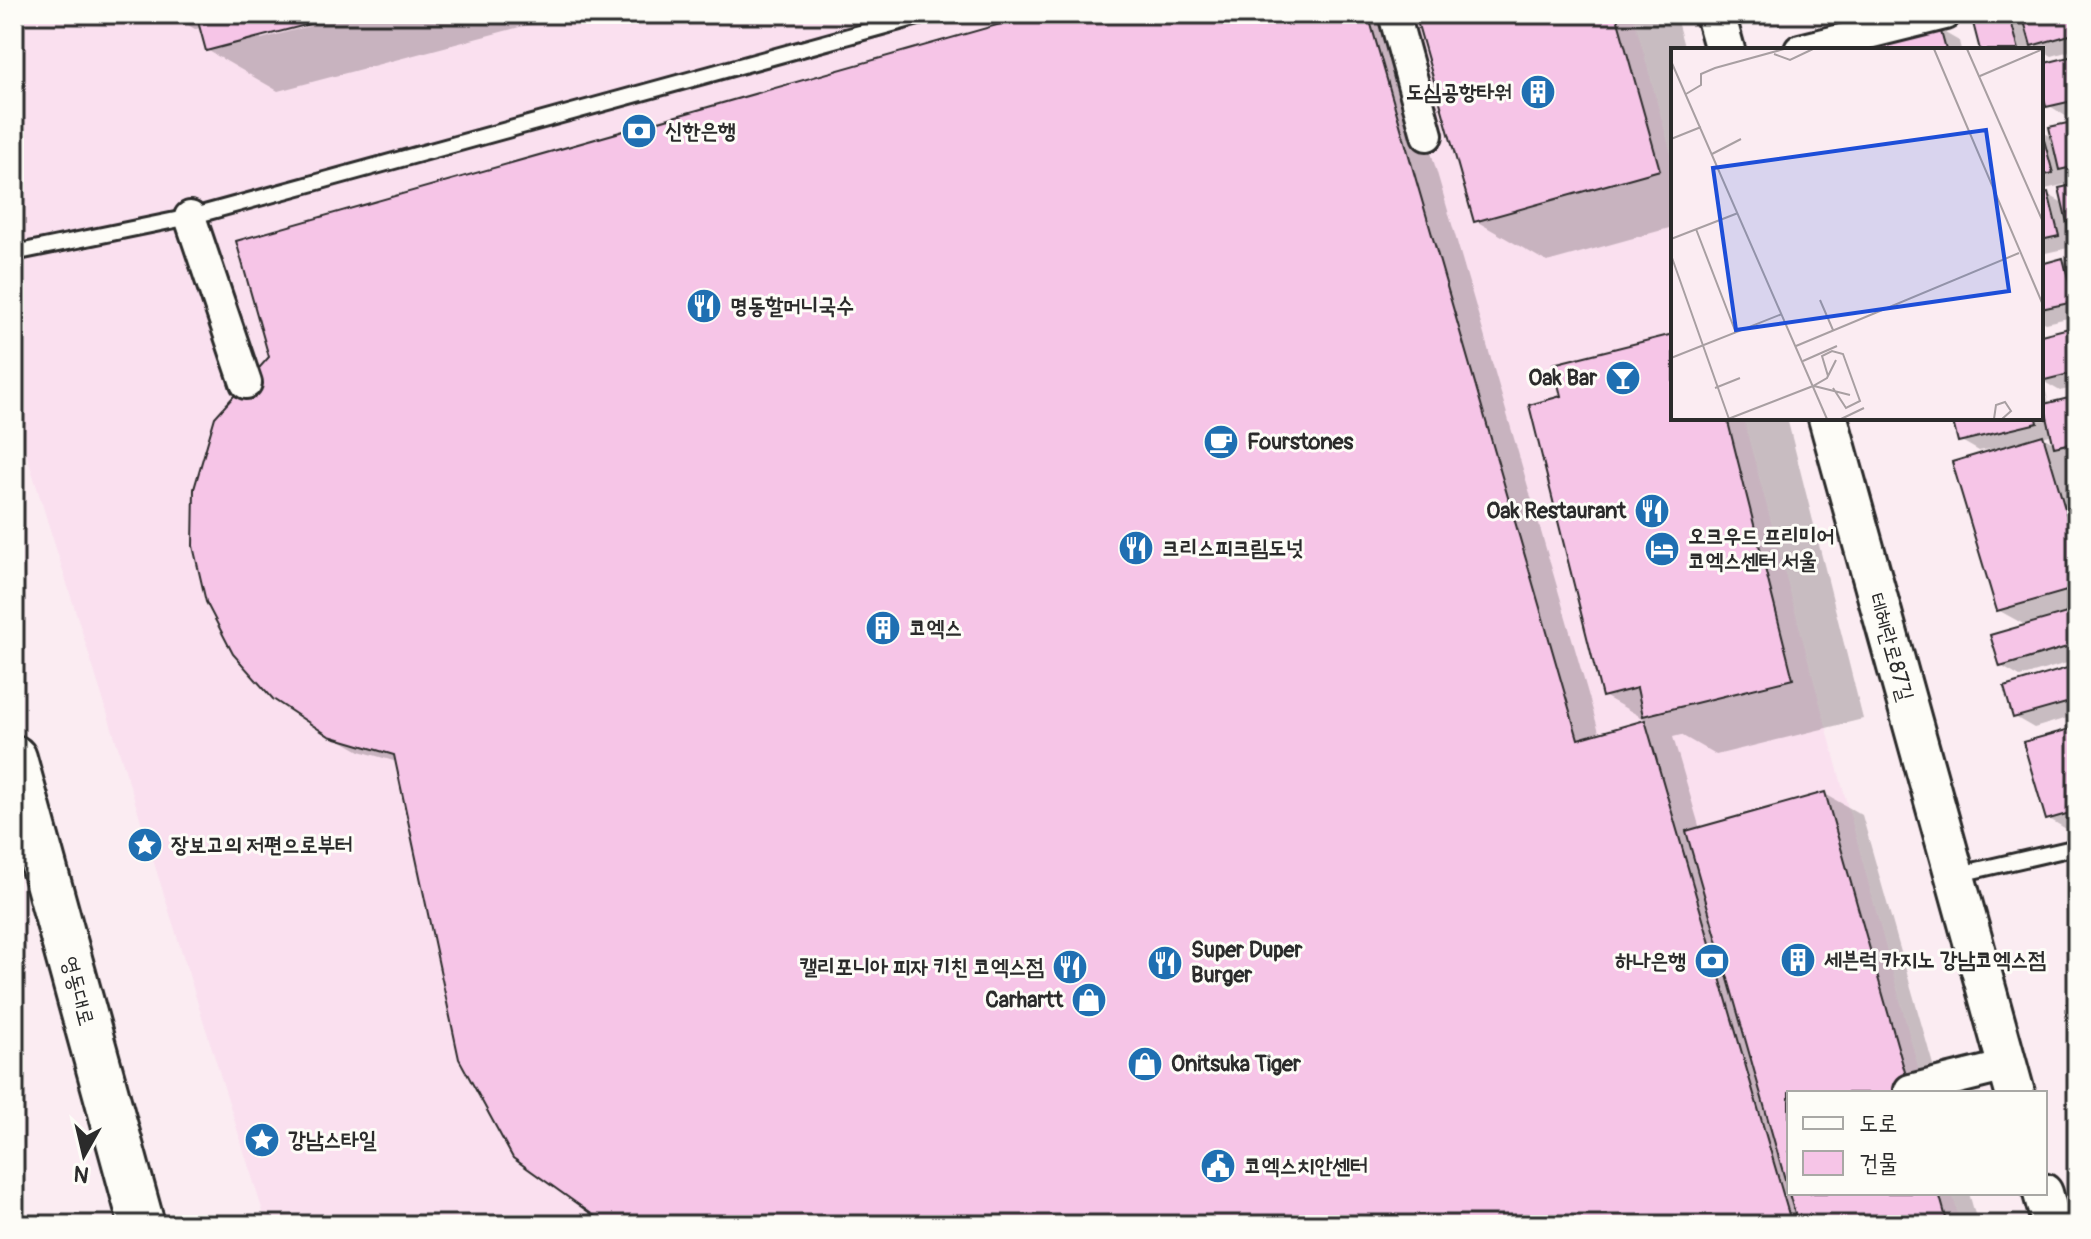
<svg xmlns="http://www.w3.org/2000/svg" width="2091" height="1239" font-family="Pangolin,'Poor Story',sans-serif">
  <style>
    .built { fill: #fae0ef }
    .shadow { fill: #0003; fill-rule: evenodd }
    .building { fill: #f6c5e7; stroke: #2b2b2b; stroke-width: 2 }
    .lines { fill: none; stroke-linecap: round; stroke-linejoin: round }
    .service-casing { stroke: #2b2b2b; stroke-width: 20 }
    .minor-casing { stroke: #2b2b2b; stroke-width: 36 }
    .tertiary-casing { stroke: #2b2b2b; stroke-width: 44 }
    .primary-casing { stroke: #2b2b2b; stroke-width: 50 }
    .service { stroke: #fdfcf7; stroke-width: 14 }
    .minor { stroke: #fdfcf7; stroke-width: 30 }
    .tertiary { stroke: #fdfcf7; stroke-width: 38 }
    .primary { stroke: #fdfcf7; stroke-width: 44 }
    .labels { text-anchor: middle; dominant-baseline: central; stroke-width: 6; stroke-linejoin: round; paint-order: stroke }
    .poi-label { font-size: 22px; font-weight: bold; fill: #2b2b2b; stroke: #fdfcf7; text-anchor: start }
    .street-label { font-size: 22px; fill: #2b2b2b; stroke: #fdfcf7 }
    .inset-road { fill: none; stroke: #a89fa2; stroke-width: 2 }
    .view { fill: #1d4ed8; fill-opacity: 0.15; stroke: #1d4ed8; stroke-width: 4 }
    .inset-edge { fill: none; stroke: #2b2b2b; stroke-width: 4 }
  </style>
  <rect width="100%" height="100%" fill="#fbecf2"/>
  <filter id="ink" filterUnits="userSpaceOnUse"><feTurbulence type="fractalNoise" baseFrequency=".0125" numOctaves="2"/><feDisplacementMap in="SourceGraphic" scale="16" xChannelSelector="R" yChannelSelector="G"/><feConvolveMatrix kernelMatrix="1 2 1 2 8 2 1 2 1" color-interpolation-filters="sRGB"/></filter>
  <g filter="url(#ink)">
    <path class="built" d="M14,14H1633L1673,161V418H1743L1925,1093H1789V1193H1952L1961,1225H267L14,414Z"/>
    <path class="shadow" d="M169,14H338L261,34V39L354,14H548L550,19L278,91L207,50L202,28L195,29Z
      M1044,14H1391L1600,735L1648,721L1604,696L1563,398L1673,336V418H1787L1863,719L1716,755L1681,735L1673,737L1700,829L1825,794L1862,815L1941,1093H1789V1193H1969L1978,1225H610L397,762L360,751L330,734Z
      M1417,14H1675L1685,50H1673V227L1547,262L1476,221Z
      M1833,14H1997L1938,29L1959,41L1961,50H1863L1885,44Z
      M2024,14H2077V49L2052,56L2033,45L2034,50H1982L2008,15L2028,26Z
      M2077,57V115L2067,117L2047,104L2041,106V66Z
      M2077,123V178L2069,173L2071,183L2041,190V131L2054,138Z
      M2077,186V233L2073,231L2077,246L2041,254V195L2047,194L2065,204Z
      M2063,260L2077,268V316L2045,323L2041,321V266Z
      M2077,328V387L2060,391L2041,380V337Z
      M2041,385L2045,388L2049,404L2077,398V457L2072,458L2074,463L2077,462V660L2020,677L2001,666L2027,626L1998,610L1990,452V449L1979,451L1960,440L1954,418H2041ZM2053,434L2055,444L2043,437Z
      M2077,667V715L2034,728L2015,717Z
      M2077,729V834L2076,835L2048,818Z"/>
    <path class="building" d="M196,14H348L206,51Z
      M1036,14H1368L1578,739L1645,720L1792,1225H607L513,1158L459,1059L394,755L329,736L273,699L233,654L206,602L193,546L194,489L215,417L269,357L236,241Z
      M1415,14H1616L1660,170L1474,222Z
      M2004,14H2009L2019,50H1980L1973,23Z
      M2022,14H2077V33L2031,46Z
      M1940,28L1946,50H1856Z
      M2077,55V100L2046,107L2041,86V64Z
      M2077,121V166L2059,170L2049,127Z
      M2041,129L2053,173L2041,176Z
      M2077,184V230L2069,231L2059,188Z
      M2048,192L2059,236L2041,240V193Z
      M2063,258L2074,302L2041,309V264Z
      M2077,326V372L2041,381V335Z
      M1673,334V418H1727L1793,679L1643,716L1637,688L1602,697L1529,405L1561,396L1553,364Z
      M2077,396V442L2054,447L2044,404Z
      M1952,418H2037L2038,423L1958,442Z
      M2043,435L2077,549V588L1997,611L1952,462Z
      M2077,610V644L2000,667L1990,635Z
      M2077,665V700L2013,718L2004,687Z
      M2077,727V811L2046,820L2023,742Z
      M1825,792L1911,1093H1789V1193H1939L1948,1225H1798L1686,831Z"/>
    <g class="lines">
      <defs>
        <path id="service" d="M14,253L190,217L929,14
          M1955,875L2077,847"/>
        <path id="minor" d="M1394,14L1427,135
          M1800,50L1945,14
          M190,217L246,383
          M1910,1090L2007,1066"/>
        <path id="tertiary" d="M1715,14L1725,50
          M1828,418L2015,1093
          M2043,1193L2052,1225"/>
        <path id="primary" d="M14,758L142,1225"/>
      </defs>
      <use href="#service" class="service-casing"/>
      <use href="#minor" class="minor-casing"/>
      <use href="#tertiary" class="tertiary-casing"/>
      <use href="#primary" class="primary-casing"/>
      <use href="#service" class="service"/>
      <use href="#minor" class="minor"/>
      <use href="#tertiary" class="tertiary"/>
      <use href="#primary" class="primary"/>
    </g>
  </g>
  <defs>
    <symbol id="building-disc" viewBox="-11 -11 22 22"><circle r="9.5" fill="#1f6fb2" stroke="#fdfcf7"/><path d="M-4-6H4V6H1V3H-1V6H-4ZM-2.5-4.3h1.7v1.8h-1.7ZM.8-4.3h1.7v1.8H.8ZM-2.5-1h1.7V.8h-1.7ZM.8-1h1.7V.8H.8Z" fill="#fff"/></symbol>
    <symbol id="bank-disc" viewBox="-11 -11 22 22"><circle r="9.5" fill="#1f6fb2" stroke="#fdfcf7"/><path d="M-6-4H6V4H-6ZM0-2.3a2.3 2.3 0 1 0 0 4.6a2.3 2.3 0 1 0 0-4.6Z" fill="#fff"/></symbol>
    <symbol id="restaurant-disc" viewBox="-11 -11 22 22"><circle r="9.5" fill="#1f6fb2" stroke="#fdfcf7"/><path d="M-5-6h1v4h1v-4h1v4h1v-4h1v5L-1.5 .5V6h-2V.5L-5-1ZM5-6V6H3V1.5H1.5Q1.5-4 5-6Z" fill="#fff"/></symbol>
    <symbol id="bar-disc" viewBox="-11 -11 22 22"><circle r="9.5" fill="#1f6fb2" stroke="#fdfcf7"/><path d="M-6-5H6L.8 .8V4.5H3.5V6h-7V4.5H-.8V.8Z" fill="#fff"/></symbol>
    <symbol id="cafe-disc" viewBox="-11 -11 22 22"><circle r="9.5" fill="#1f6fb2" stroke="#fdfcf7"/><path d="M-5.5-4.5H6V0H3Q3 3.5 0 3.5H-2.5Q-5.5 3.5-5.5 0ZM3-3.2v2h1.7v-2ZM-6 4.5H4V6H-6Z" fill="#fff"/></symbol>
    <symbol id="hotel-disc" viewBox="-11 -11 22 22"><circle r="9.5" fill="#1f6fb2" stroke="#fdfcf7"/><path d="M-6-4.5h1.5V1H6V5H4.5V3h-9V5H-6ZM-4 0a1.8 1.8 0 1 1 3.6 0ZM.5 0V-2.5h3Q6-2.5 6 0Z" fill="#fff"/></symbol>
    <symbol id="sight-disc" viewBox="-11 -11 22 22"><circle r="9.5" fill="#1f6fb2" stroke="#fdfcf7"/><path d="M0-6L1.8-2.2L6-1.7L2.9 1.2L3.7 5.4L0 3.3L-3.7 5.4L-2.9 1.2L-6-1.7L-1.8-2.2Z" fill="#fff"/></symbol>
    <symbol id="shop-disc" viewBox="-11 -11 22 22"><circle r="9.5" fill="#1f6fb2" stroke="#fdfcf7"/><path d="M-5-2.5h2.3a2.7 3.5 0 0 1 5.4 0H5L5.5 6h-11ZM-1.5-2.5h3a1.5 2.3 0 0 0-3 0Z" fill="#fff"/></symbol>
    <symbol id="civic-disc" viewBox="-11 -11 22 22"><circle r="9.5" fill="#1f6fb2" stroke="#fdfcf7"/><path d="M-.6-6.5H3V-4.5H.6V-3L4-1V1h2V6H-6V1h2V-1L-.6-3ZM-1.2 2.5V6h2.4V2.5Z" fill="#fff"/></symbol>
  </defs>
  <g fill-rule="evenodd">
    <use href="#building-disc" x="1518" y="72" width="40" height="40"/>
    <use href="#bank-disc" x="619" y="111" width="40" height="40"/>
    <use href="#restaurant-disc" x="684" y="286" width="40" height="40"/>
    <use href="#bar-disc" x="1603" y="358" width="40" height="40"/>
    <use href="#cafe-disc" x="1201" y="422" width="40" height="40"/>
    <use href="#restaurant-disc" x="1632" y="491" width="40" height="40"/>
    <use href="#restaurant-disc" x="1116" y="528" width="40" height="40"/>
    <use href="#hotel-disc" x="1642" y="529" width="40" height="40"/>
    <use href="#building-disc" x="863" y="608" width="40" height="40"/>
    <use href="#sight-disc" x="125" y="825" width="40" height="40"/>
    <use href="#building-disc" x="1778" y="940" width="40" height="40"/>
    <use href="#bank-disc" x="1692" y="941" width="40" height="40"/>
    <use href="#restaurant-disc" x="1145" y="943" width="40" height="40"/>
    <use href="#restaurant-disc" x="1050" y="947" width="40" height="40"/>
    <use href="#shop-disc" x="1069" y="980" width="40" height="40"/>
    <use href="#shop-disc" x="1125" y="1044" width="40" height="40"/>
    <use href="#sight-disc" x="242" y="1120" width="40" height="40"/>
    <use href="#civic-disc" x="1198" y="1146" width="40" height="40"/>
  </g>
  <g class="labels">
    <g class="poi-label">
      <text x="1512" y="92" text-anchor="end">도심공항타워</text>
      <text x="665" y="131">신한은행</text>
      <text x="730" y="306">명동할머니국수</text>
      <text x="1597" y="378" text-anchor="end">Oak Bar</text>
      <text x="1247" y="442">Fourstones</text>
      <text x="1626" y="511" text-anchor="end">Oak Restaurant</text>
      <text x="1688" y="536">오크우드 프리미어<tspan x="1688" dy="25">코엑스센터 서울</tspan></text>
      <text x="1162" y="548">크리스피크림도넛</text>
      <text x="909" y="628">코엑스</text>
      <text x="171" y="845">장보고의 저편으로부터</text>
      <text x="1191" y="950">Super Duper<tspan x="1191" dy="25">Burger</tspan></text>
      <text x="1824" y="960">세븐럭 카지노 강남코엑스점</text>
      <text x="1686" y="961" text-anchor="end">하나은행</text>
      <text x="1044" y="967" text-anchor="end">캘리포니아 피자 키친 코엑스점</text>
      <text x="1063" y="1000" text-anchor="end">Carhartt</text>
      <text x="1171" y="1064">Onitsuka Tiger</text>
      <text x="288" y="1140">강남스타일</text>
      <text x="1244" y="1166">코엑스치안센터</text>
    </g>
    <g class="street-label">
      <text transform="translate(1891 647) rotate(74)">테헤란로87길</text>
      <text transform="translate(78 991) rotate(75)">영동대로</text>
    </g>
  </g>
  <g transform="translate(1671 48)">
    <rect width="372" height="372" fill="#fbecf2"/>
    <path class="inset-road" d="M263,1L372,257M296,1L372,174M103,6L119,12L142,1M0,13L156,371M309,28L372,1M15,46L30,37V26L44,20L113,1M0,91L30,79M41,106L70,91M25,181L65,285M0,191L67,165M0,207L58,371M149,252L162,282M125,298L348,205M0,310L111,266M132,313L166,298M157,328L151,308L161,303L172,306L189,353L175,360L162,340M143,338L179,347M44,340L69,330M57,371L142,338L156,330L165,312M170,371L193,360M323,371L325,357L334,354L340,363L331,371"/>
    <path class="view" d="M315,82L338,243L65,282L42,120Z"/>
    <rect width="372" height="372" class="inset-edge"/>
  </g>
  <rect width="2091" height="1239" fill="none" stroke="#fdfcf7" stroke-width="48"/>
  <rect x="24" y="24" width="2043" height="1191" fill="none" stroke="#2b2b2b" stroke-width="3" filter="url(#ink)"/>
  <rect x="1787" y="1091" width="260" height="104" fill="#fdfcf7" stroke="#a9a8a5" stroke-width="2"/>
  <rect x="1803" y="1117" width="40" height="12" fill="#fdfcf7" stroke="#a9a8a5" stroke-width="2"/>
  <text x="1859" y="1131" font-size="24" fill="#2b2b2b">도로</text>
  <rect x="1803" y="1151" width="40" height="24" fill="#f6c5e7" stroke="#a9a8a5" stroke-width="2"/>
  <text x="1859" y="1171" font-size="24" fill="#2b2b2b">건물</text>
  <g transform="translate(84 1155) rotate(188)" stroke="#fdfcf7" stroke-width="6" paint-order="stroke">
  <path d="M0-6L14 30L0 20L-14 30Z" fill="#2b2b2b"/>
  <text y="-12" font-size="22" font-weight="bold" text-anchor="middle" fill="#2b2b2b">N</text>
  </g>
</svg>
